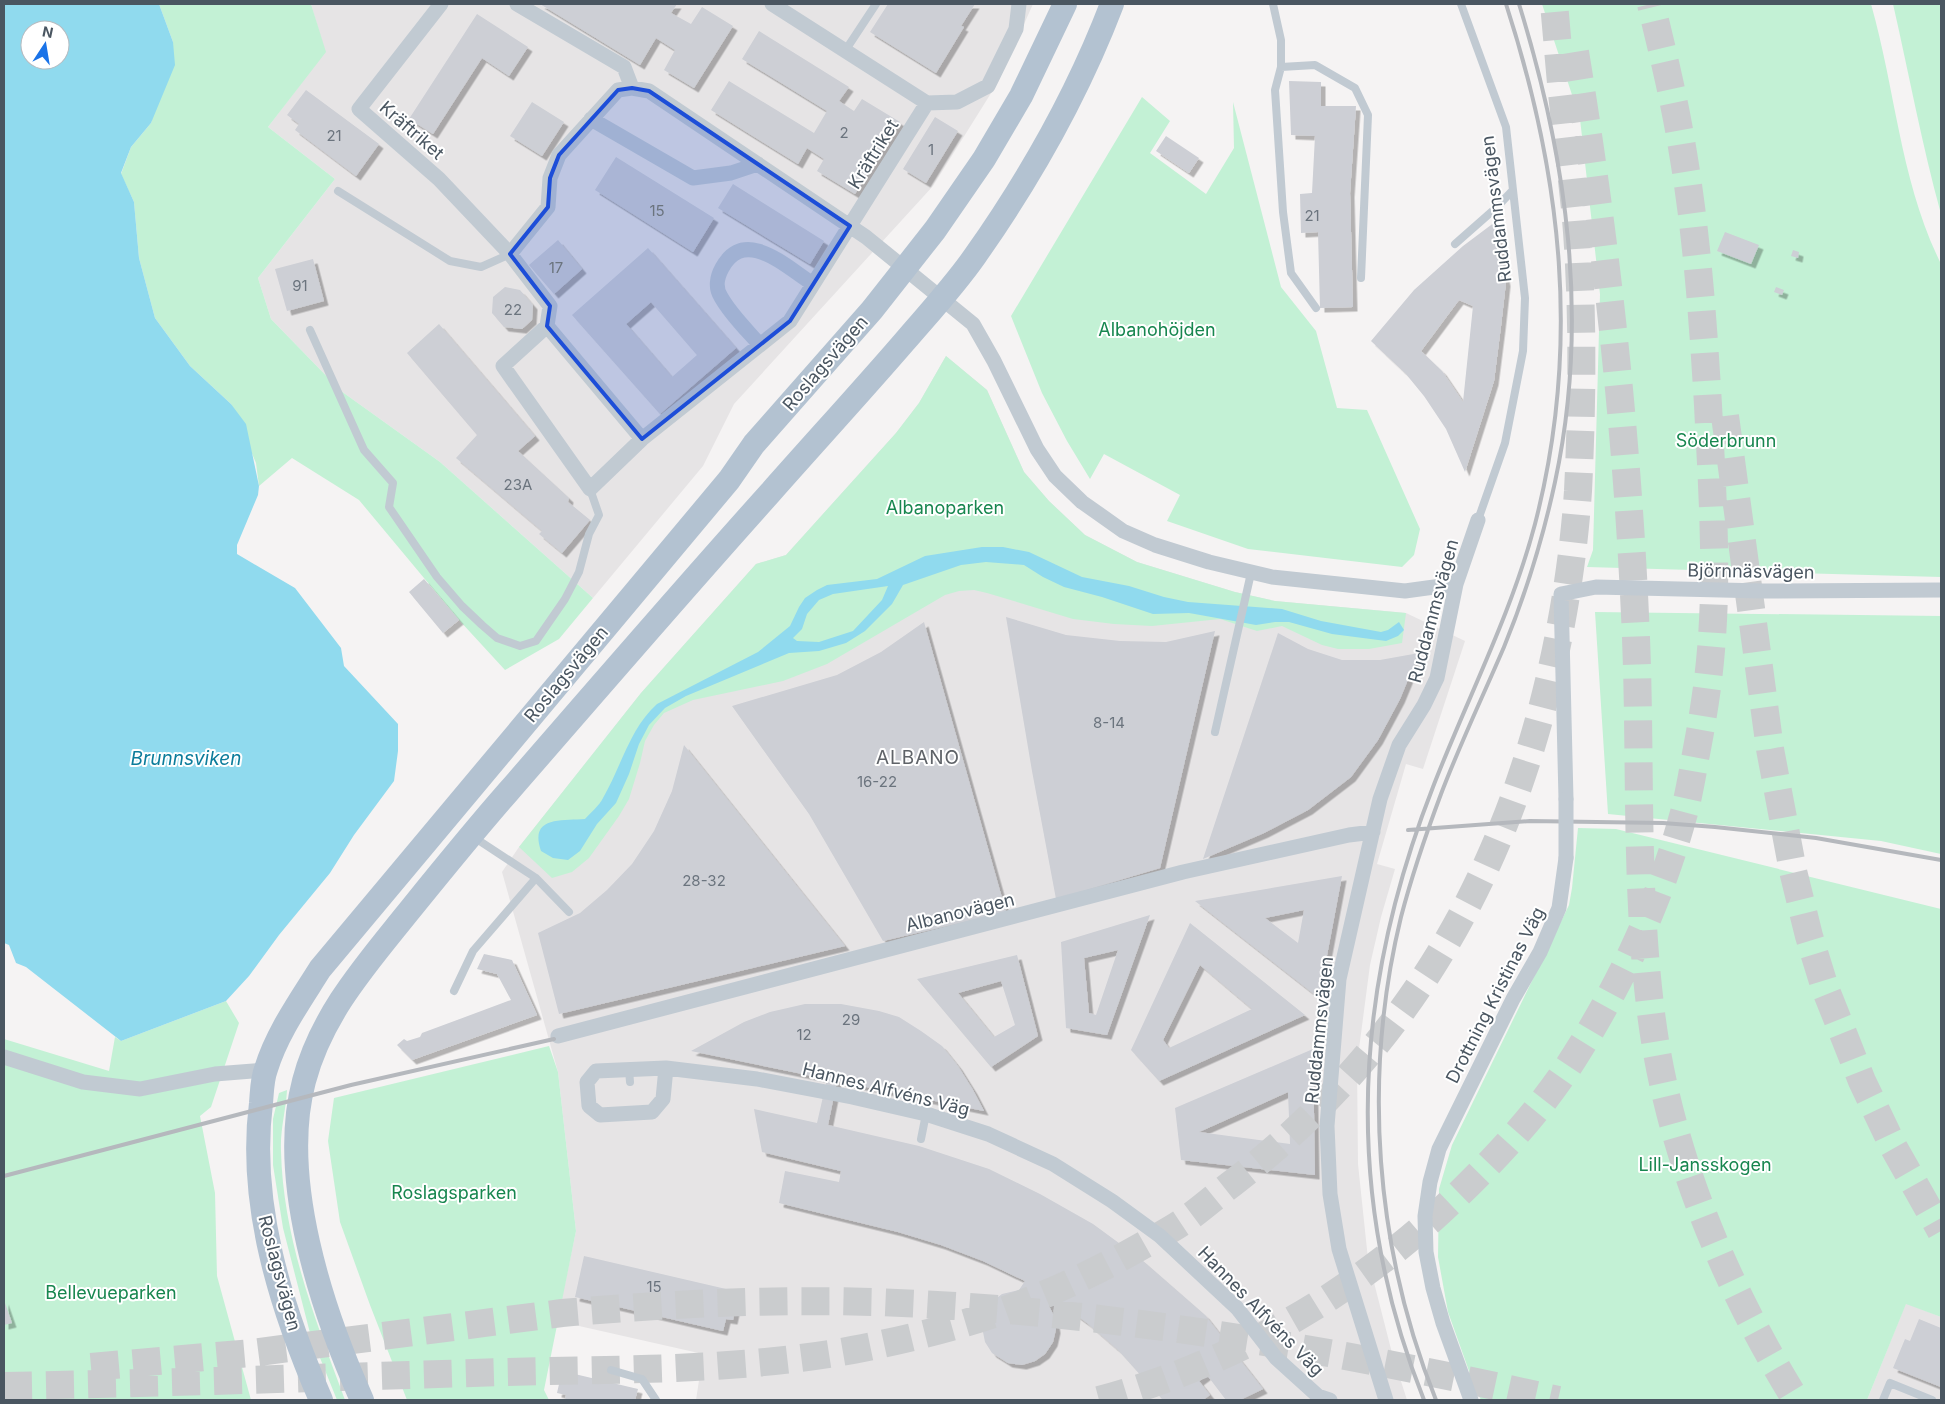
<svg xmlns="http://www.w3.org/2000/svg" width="1945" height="1404" font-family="Inter,sans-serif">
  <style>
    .education { fill: #e6e4e5 }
    .green { fill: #c3f1d5 }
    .water { fill: #90daee; fill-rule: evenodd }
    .building { fill: #cdcfd5; fill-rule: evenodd; filter: url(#shadow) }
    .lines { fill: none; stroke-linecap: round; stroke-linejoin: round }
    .highway-tunnel { stroke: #caccce; stroke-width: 28; stroke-dasharray: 28 14; stroke-linecap: butt }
    .lane { stroke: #c1cad2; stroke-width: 8 }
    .street { stroke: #c1cad2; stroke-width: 15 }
    .primary { stroke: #b3c2d1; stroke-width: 24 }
    .rail { stroke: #b5b8bd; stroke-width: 4 }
    .street-bridge { stroke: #c1cad2; stroke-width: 15 }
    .marked { fill: #1d4ed8; fill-opacity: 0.2; stroke: #1d4ed8; stroke-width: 4; stroke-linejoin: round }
    .labels { text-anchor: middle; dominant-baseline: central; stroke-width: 4; stroke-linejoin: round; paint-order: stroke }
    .number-label { font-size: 15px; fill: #6b747e }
    .street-label { font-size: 18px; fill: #4a5661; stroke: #fff }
    .park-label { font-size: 18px; fill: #17864f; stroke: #fff }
    .neighbourhood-label { font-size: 19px; letter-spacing: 1px; fill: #5f6368; stroke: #fff }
    .water-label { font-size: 19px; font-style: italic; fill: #0c7c9b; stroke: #fff }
  </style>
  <defs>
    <filter id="shadow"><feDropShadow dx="4.5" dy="4.5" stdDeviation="0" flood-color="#0004"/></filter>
  </defs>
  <rect width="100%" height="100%" fill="#f5f3f3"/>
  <path class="education" d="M311,4H1033L998,82L933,186L734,404L703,466L593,598L440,462L341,391L271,319L258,278L335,179L268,127L325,52Z
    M946,356L987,390L1024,472L1049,501L1085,535L1137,562L1235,592L1275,601L1406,613L1465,641L1423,769L1406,764L1377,864L1395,869L1381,917L1370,965L1357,1064L1358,1164L1368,1259L1392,1353L1407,1400H696L703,1354L557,1321L576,1231L558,1072L502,872L519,847L641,693L756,564L786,555L896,433L919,403Z
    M1906,1303L1941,1317V1400H1867Z"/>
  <path class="green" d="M159,4H311L326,52L268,127L335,179L258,278L271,319L341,391L440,462L593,598L559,639L505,670L459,620L359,500L292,458L259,486L256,463L231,404L190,366L155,318L139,258L134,202L121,174L131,147L151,123L173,42Z
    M1542,4H1871C1896,92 1900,180 1941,264V577L1587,567L1593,550L1600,294L1580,119Z
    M1893,4H1941V214C1922,145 1909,74 1893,4Z
    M1142,97L1170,121L1150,153L1206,194L1234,148L1233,102L1281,287L1316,331L1337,408L1367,410L1420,529L1414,555L1402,567L1248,549L1167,521L1180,495L1104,454L1090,479L1067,441L1042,393L1011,316Z
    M946,356L987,390L1024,472L1049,501L1085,535L1137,562L1235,592L1275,601L1406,613L1402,643L1369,649H1338L1322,645L1282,626L1257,631L1220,619L1152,626L1114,624L1073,619L987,593L974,590L959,591L945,595L827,664L783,681L693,700L664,713L654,725L645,741L640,763L629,799L619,816L589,858L572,872L552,878L519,847L641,693L756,564L786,555L896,433L919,403Z
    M1595,612L1941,616V854L1881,841L1608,814Z
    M1578,828L1616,829L1941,909V1317L1906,1304L1867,1400H1481L1474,1385L1448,1312L1438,1257L1439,1189L1452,1145L1569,905L1572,888Z
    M226,1001L239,1023L211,1107L200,1116L215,1193L217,1276L251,1400H4V1039L109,1071L115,1037L121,1041Z
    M549,1046L558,1072L576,1231L544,1390L549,1400H407L370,1305L340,1222L328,1141L334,1098Z
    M287,1090C286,1110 280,1130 281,1151C283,1238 315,1319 345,1400H337L310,1333L283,1228L273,1165V1119L279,1093Z"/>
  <path class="water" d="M4,4H159L173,42L175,65L151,123L131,147L121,173L134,202L139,258L155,318L190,366L231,404L246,424L259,486L258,495L237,545V554L295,588L341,648L344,666L398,724V751L394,781L354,835L330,873L279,935L249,976L226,1001L121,1041L26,967L16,963L9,945L4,943ZM30,30H60V60H30Z
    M982,547H1003L1029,552L1082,577L1129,586L1164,597L1188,602L1282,609L1321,621L1381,632L1388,630L1399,622L1404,630L1398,636L1386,641L1332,634L1289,622H1275L1256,625L1189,613L1153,614L1102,597L1064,587L1043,577L1024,565L986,562L961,565L903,585L892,604L865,631L846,643L819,651L789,653L686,696L665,708L649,725L639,744L629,774L616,803L597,824L580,851L568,860L553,858L541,851C529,816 561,821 585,819C591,812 599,806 603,798C621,767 630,728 657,704L758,652L790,626L799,607L805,598L817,590L827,585L877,579L925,556ZM888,586L882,600L853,631L819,642L797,641L793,638L802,629L807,614L819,600L833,594Z"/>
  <path class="building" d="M540,4H677L671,13L691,24L702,7L733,26L694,88L664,70L675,50L656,38L640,65Z
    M888,4H975L961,26L964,27L936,73L870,32Z
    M477,14L528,47L509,76L482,58L433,134L409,119Z
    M759,31L849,87L839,101L854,111L862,99L900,122L855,194L817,171L824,159L807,148L798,164L711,110L729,81L814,133L827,111L742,59Z
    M1289,81L1321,82V106H1356L1350,193L1353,307L1320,308L1318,232L1301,233L1300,194L1312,193L1315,136L1291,135Z
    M306,90L379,144L356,176L295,130L299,124L287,115Z
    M532,102L564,122L542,156L510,136Z
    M935,117L958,131L926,183L903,169Z
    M1166,136L1199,158L1189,173L1156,151Z
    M616,157L714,218L693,252L595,190Z
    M733,184L824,241L810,264L718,208Z
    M1495,222L1506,282L1501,326L1494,381L1465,472L1446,429L1424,396L1406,374L1371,341L1414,290L1463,246ZM1459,300L1473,306L1463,402L1442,371L1421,351Z
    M1725,232L1759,245L1751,264L1717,251Z
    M558,240L582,269L554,294L529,265Z
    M648,248L736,348L660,414L572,315ZM651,302L697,355L672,377L626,324Z
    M1793,250L1799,252L1798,258L1791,256Z
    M313,259L324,301L287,311L275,269Z
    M505,287L520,290L533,305L532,320L522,329L504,327L492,313L493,297Z
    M1776,287L1784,290L1782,295L1774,292Z
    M439,324L535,436L518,451L569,498L568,502L590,520L562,553L539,534L542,531L456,458L477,435L407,353Z
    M424,579L459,620L443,633L409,592Z
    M1006,617L1066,635L1120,641L1166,642L1215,631L1160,868L1056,899L1032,771Z
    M924,622L1006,912L883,941L809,814L732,706L837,675L881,652Z
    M1278,633L1308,649L1342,660H1380L1419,653L1400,699L1378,740L1351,777L1308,810L1264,833L1203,859Z
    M684,745L845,946L559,1014L538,933L580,913L607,890L632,864L654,831L672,791Z
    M1342,876L1319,998L1195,901ZM1304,910L1298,943L1265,918Z
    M1150,915L1107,1035L1066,1028L1061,942ZM1118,950L1096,1015L1089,1013L1084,958Z
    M1190,923L1305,1015L1159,1081L1131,1050ZM1200,965L1252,1009L1169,1048L1163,1040Z
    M484,954L512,960L537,1015L412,1060L397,1045L404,1039L407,1041L420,1037L422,1033L511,1000L497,974L477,969Z
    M1017,955L1038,1036L991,1067L917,979ZM1001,981L1015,1025L994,1037L958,993Z
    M805,1004H841L879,1011L899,1017L921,1031L942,1046L958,1066L973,1090L984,1111L837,1081L828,1125L919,1146L989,1169L1040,1194L1093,1224L1142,1260L1205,1315L1263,1389L1240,1400H1226L1207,1375L1199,1381L1210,1395L1203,1400H1163L1118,1350L1087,1323L1054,1299L1049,1306L1054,1316L1056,1329L1053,1342L1045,1354L1035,1361L1022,1365L1008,1363L992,1353L985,1342L982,1327L986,1310L993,1301L1002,1294L1019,1290L1025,1281L983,1261L941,1245L898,1232L779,1203L785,1171L839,1182L841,1171L762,1152L754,1109L817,1123L827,1079L691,1051L744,1022L770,1012Z
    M1313,1049L1315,1175L1181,1160L1175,1108ZM1288,1092L1290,1144L1199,1132Z
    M584,1256L739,1292L733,1320L726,1319L723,1331L575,1297Z
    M4,1300L12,1323L4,1325Z
    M1919,1319L1941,1328V1387L1893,1368L1905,1339L1910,1341Z
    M562,1371L638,1389L635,1400H565L566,1395L557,1393Z"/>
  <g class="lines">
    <path class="highway-tunnel" d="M1575,52C1607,246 1628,442 1636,638C1641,763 1635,888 1651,1013C1668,1150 1724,1283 1796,1400
      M1725,416L1770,749L1793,871L1809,936L1825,988L1862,1081L1894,1148L1941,1231
      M91,1367L251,1353L562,1313C666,1304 770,1299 875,1302C1105,1310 1334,1349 1558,1400
      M4,1386C171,1383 338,1377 505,1372C624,1369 746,1371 863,1348C921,1336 981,1321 1036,1298C1083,1279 1129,1254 1173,1228C1195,1215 1214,1197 1234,1182C1406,1049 1504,879 1552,668C1565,610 1574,550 1578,491C1582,409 1583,328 1578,247C1575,195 1567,144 1562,93C1559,64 1557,34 1554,4
      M1099,1400C1226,1366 1346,1299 1443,1209C1491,1164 1540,1112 1575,1056C1623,980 1662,896 1685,809C1689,793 1692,776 1695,759C1702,723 1708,687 1711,650C1718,569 1712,487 1708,405C1703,321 1697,236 1683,153C1675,103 1663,53 1651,4"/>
    <path class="lane" d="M1273,4L1281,40V67L1275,90L1283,212L1291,273L1316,308
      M1461,4L1506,127L1525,298L1523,351L1505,443L1478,520
      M845,51L876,4
      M1281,67L1315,65L1355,88L1368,115L1361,278
      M338,191L450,261L481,267L510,254
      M1455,244L1497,207L1512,191
      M310,330L364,450L393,483L389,507L437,577L462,606L482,625L497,638L520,646L536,641L565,599L579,572L589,534L599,515L590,489
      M1215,732L1251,573
      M472,836L536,878L569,912
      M454,991L473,951L536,878
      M629,1070L630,1082
      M921,1139L926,1114
      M611,1370L642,1379L656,1400
      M1883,1400L1890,1383L1932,1400"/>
    <path class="street" d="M441,4L359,109L439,179L510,254L550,306L547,326L642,439
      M517,4L624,67L632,88
      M927,103L957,102L988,86L1016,29L1019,4
      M591,119L693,178L731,173L758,164
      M510,254L548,207L550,178L559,155L618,90L632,88L649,91L866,237L973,324L994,361L1037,449L1055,476L1082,502L1123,531L1155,545L1209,562L1272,577L1405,591L1456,584
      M547,326L503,366L590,489L642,439L790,321L927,103L772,4
      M760,345C747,330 731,315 721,297C715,288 717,277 722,268C745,226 786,267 813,284
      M1566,799L1561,594L1596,587L1763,591L1941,590
      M558,1036L1183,872L1349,835L1373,832
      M4,1057L83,1082L140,1089L215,1074L265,1070
      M666,1068L663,1099L652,1112L600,1115L589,1106L587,1082L596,1071L666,1068L757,1079L852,1097L926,1114L988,1134L1053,1164L1112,1201L1160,1236L1237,1308L1276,1358L1318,1396L1330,1400
      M1386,1400L1339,1249L1330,1194L1327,1126L1339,979L1380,799L1399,745L1424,705L1437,678L1456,584L1478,520
      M1471,1400L1443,1323L1433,1288L1426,1252L1425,1216L1430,1182L1439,1149L1513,999L1540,952L1559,908L1566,858"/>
    <path class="primary" d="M321,1400C281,1308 248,1204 261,1103C262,1092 262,1079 266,1069C277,1033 300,1001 320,969L729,480L754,444L872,310L935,230L984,159L1021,96L1065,4
      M362,1400C322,1310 278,1179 304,1081C321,1016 364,967 405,916C439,874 472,833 508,792C595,692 681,592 770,493C815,442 861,392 905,341C929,313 954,286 975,256C1030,178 1078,93 1112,4"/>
    <path class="rail" d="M1408,830L1530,821L1663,823L1715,827L1816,838L1941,860
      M4,1176L351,1085L554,1039
      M1424,1400C1342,1195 1353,991 1433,787C1467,699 1511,615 1535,524C1581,346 1562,177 1506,4
      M1436,1400C1375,1248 1362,1077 1401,917C1412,875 1426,834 1441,794C1460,744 1483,696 1504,647C1526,593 1543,538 1555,482C1590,320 1567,159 1519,4"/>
    <path class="street-bridge" d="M1566,799V858"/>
  </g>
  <path class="marked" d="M632,88L649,91L850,226L790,321L642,439L547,326L550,306L510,254L548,207L550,178L559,155L618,90Z"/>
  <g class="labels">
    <g class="number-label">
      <text x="844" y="132">2</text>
      <text x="334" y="135">21</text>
      <text x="931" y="149">1</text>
      <text x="657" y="210">15</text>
      <text x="1312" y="215">21</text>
      <text x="556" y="267">17</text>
      <text x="300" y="285">91</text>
      <text x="513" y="309">22</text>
      <text x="518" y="484">23A</text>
      <text x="1109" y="722">8-14</text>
      <text x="877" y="781">16-22</text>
      <text x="704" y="880">28-32</text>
      <text x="851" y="1019">29</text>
      <text x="804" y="1034">12</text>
      <text x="654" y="1286">15</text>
    </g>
    <g class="street-label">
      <text transform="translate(412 130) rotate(41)">Kräftriket</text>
      <text transform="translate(873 154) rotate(-58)">Kräftriket</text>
      <text transform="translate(1496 209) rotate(-97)">Ruddammsvägen</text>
      <text transform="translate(825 363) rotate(-49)">Roslagsvägen</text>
      <text transform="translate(1751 571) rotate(1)">Björnnäsvägen</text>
      <text transform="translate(1433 611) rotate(-75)">Ruddammsvägen</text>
      <text transform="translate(566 674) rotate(-50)">Roslagsvägen</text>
      <text transform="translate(960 912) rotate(-14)">Albanovägen</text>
      <text transform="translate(1495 995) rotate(-63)">Drottning Kristinas Väg</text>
      <text transform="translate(1319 1030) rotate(-84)">Ruddammsvägen</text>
      <text transform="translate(886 1089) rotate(14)">Hannes Alfvéns Väg</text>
      <text transform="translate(280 1273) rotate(75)">Roslagsvägen</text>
      <text transform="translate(1261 1311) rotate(46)">Hannes Alfvéns Väg</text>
    </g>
    <g class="park-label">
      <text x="1157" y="329">Albanohöjden</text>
      <text x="1726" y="440">Söderbrunn</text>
      <text x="945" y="507">Albanoparken</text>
      <text x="1705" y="1164">Lill-Jansskogen</text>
      <text x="454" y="1192">Roslagsparken</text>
      <text x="111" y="1292">Bellevueparken</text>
    </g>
    <g class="neighbourhood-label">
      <text x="918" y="757">ALBANO</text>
    </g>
    <g class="water-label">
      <text x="186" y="758">Brunnsviken</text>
    </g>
  </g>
  <rect width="1945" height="1404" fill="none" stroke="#4a5661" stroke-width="10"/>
  <g transform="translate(45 45) rotate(12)"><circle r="24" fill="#ffffff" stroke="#b7bbc0"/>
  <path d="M0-4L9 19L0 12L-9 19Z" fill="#1a73e8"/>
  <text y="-8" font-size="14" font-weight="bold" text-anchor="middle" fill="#4a5661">N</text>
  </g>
</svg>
